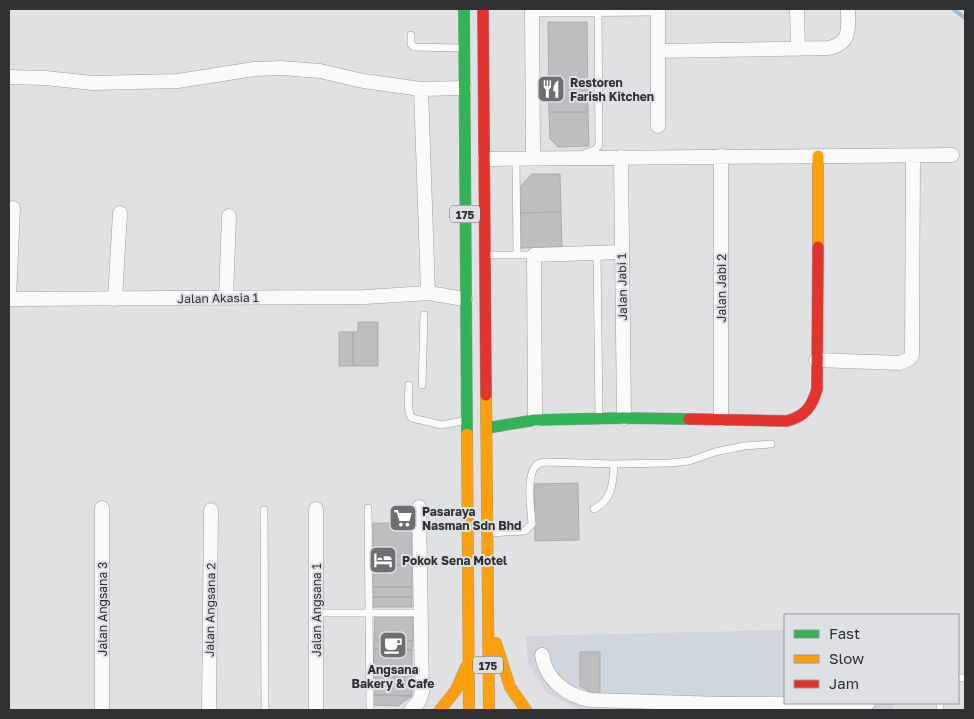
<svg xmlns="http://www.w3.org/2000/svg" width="974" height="719" font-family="'Golos Text',sans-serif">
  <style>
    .built { fill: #d0d6dd }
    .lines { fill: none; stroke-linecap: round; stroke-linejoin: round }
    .stream { stroke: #9bbadb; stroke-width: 4 }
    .building { fill: #bdbec0; stroke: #abacae }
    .lane-casing { stroke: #9c9e9f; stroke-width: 8 }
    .street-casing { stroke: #9c9e9f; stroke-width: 15 }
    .fast-casing { stroke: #9c9e9f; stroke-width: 12 }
    .slow-casing { stroke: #9c9e9f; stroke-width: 12 }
    .jam-casing { stroke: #9c9e9f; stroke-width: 12 }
    .lane { stroke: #fafafb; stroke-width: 7 }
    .street { stroke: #fafafb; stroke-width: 14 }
    .fast { stroke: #30b455; stroke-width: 11 }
    .slow { stroke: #ff9f0a; stroke-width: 11 }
    .jam { stroke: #e5322d; stroke-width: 11 }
    .labels { text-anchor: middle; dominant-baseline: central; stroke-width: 4; stroke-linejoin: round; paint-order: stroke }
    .shield { fill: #dde0e5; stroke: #646668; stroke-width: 1 }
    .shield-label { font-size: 11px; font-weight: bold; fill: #303133 }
    .poi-label { font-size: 12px; font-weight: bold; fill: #303133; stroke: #dde0e5; text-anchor: start }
    .street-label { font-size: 12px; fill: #303133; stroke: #dde0e5 }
  </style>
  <rect width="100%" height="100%" fill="#dfe1e3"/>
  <path class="built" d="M785,630V703H893L894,710H581L547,693L528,663L526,636Z"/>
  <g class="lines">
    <path class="stream" d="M953,9L965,18"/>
  </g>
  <path class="building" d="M548,22H587L588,112H549Z
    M549,112H588L589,146L558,147L550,139Z
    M532,174H560L561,212L520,213L519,188Z
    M561,212L562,247L521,248L520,213Z
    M358,322H378V366H353V332H358Z
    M339,332H353V366H339Z
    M578,483L579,540L535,541L534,484Z
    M373,523H412V556H373Z
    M373,556H412V565H373Z
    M373,565H412V587H373Z
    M373,587H412V597H373Z
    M373,597H412V607H373Z
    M375,617H413V641L374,640Z
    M374,640L413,641L412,650L374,649Z
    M374,649L412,650V683L373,682Z
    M580,652H600V693H591L580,686Z
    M373,682L412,683V696L373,695Z
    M373,695L412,696L398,706L372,705Z"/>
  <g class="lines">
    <defs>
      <path id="lane" d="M532,13L658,12
        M411,35V44L414,47L459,48
        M586,153L595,150L599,145L598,9
        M516,158L517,254
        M597,252L599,417
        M488,255H534
        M409,385C409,395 406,411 412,418L442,425L462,421
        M422,385L424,315
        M368,508L370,710
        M594,509C613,500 613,482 614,464
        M264,510L265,710
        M490,533L525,531L532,524C531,510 525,472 538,464C539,463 545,462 546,462L614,464L670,463L689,461L715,452L744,446L771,444
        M317,613H420
        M958,678H965
        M940,710V703"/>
      <path id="street" d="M532,9L533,157
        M797,9L798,49
        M659,51L829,48C852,43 848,27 848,9
        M9,77L45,78L93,83L178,81L254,69L281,68L320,71L363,81L421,89
        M658,126V9
        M621,157L624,418
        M485,159L952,155
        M428,293L421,89L464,88
        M226,298L229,216
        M9,299L365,297L428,293L465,299
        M9,299L13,208
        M115,299L120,213
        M816,360L900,363L909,359L912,355L913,156
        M721,419V156
        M535,420L534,255L622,252
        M102,508V710
        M316,509V710
        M542,655C546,680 567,696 591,700L721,704L868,703
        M209,710L211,510
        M411,710L419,701L422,692L419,507"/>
      <path id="fast" d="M464,9L467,434
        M487,428L535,420L624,418L689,419"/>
      <path id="slow" d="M818,247V156
        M486,395L489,710
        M467,434L469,710
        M496,643L510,687L526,710
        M440,710L456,690L466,667"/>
      <path id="jam" d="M483,9L486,395
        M689,419L787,421C805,416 812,407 817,389L818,247"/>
    </defs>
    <use href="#lane" class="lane-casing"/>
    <use href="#street" class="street-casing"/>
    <use href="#fast" class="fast-casing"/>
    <use href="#slow" class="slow-casing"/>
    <use href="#jam" class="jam-casing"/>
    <use href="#lane" class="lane"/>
    <use href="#street" class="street"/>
    <use href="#fast" class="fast"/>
    <use href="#slow" class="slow"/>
    <use href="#jam" class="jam"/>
  </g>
  <defs>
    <symbol id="restaurant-square" viewBox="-11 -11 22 22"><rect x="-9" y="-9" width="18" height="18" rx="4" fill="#6d6f71" stroke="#dde0e5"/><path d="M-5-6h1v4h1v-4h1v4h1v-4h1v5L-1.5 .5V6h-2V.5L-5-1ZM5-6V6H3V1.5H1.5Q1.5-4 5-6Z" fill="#fff"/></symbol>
    <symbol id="supermarket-square" viewBox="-11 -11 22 22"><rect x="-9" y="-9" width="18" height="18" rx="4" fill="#6d6f71" stroke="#dde0e5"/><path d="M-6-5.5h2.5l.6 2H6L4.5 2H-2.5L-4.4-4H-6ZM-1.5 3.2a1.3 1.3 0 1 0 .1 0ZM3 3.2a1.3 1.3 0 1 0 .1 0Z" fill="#fff"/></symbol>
    <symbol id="hotel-square" viewBox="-11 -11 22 22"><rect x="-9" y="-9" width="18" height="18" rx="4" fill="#6d6f71" stroke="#dde0e5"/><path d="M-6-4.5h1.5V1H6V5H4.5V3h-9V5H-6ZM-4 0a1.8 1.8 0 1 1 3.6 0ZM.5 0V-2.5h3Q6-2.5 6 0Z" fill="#fff"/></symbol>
    <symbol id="cafe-square" viewBox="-11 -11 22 22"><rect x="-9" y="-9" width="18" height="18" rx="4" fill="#6d6f71" stroke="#dde0e5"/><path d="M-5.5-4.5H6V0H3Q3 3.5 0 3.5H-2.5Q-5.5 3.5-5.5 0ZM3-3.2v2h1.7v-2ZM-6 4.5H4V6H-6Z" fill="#fff"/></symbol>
  </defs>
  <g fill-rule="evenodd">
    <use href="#restaurant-square" x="535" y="73" width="32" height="32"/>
    <use href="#supermarket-square" x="387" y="502" width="32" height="32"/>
    <use href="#hotel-square" x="367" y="544" width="32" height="32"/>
    <use href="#cafe-square" x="377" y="629" width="32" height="32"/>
  </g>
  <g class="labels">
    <g class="shield">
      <rect x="450" y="205.5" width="30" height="17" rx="4"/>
      <rect x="473" y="656.5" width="30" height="17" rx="4"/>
    </g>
    <g class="shield-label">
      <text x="465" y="214">175</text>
      <text x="488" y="665">175</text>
    </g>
    <g class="poi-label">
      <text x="570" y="82">Restoren<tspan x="570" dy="14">Farish Kitchen</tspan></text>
      <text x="422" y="511">Pasaraya<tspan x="422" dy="14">Nasman Sdn Bhd</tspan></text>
      <text x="402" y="560">Pokok Sena Motel</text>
      <text x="393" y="669" text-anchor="middle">Angsana<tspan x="393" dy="14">Bakery &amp; Cafe</tspan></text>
    </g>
    <g class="street-label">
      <text transform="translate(622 287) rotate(-91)">Jalan Jabi 1</text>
      <text transform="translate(721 288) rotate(-90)">Jalan Jabi 2</text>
      <text transform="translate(218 298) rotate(-1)">Jalan Akasia 1</text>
      <text transform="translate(102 609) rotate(-90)">Jalan Angsana 3</text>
      <text transform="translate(210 610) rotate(-89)">Jalan Angsana 2</text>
      <text transform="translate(316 610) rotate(-90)">Jalan Angsana 1</text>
    </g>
  </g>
  <rect width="974" height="719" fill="none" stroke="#303133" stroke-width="20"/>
  <rect x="784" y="614" width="175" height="90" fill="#dde0e5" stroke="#989a9e"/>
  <rect x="794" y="630" width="25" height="8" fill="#30b455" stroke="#989a9e"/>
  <text x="829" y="639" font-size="15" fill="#303133">Fast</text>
  <rect x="794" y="655" width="25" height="8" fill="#ff9f0a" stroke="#989a9e"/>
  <text x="829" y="664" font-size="15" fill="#303133">Slow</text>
  <rect x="794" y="680" width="25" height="8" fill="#e5322d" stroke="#989a9e"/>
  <text x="829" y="689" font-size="15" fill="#303133">Jam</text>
</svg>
